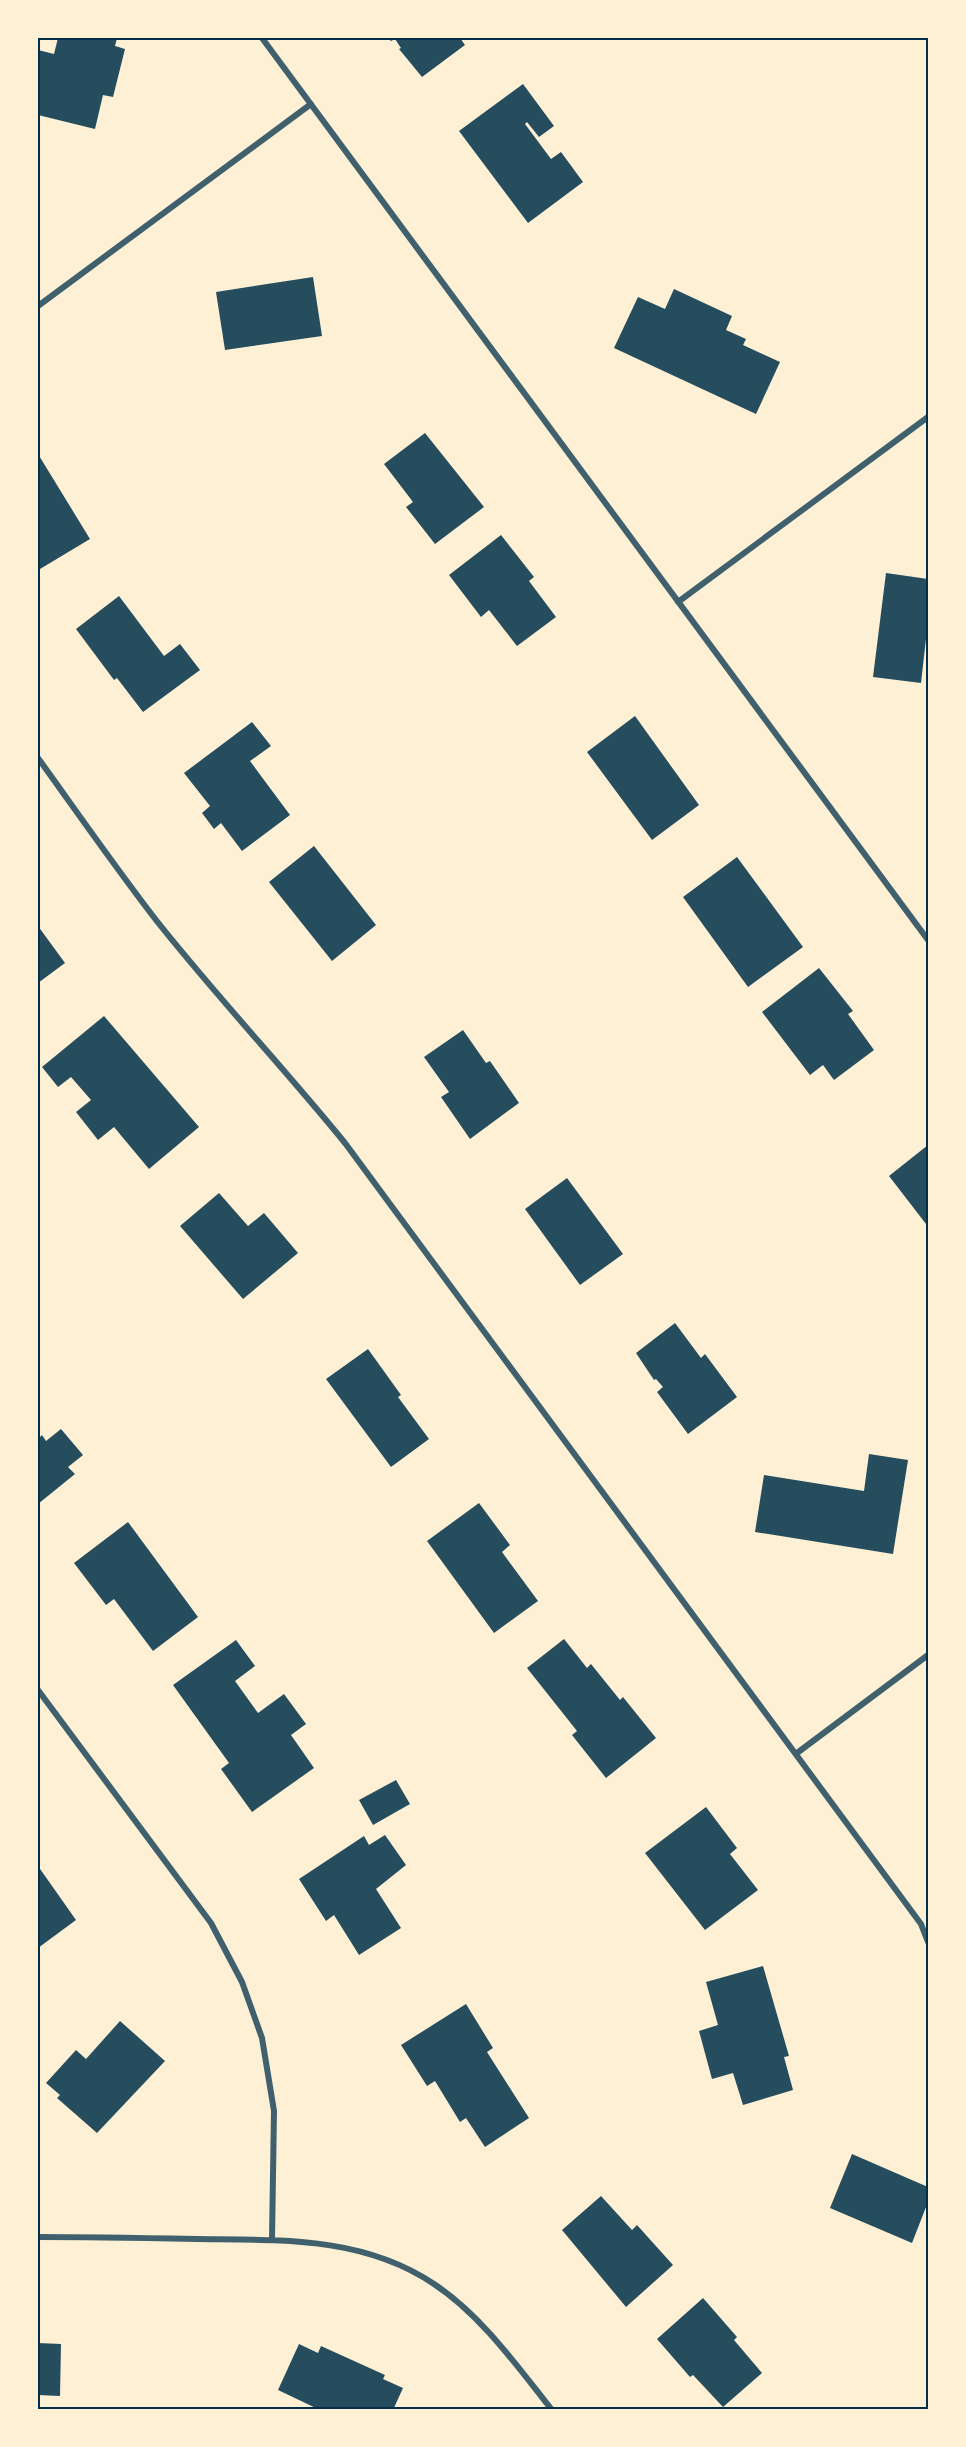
<svg xmlns="http://www.w3.org/2000/svg" width="966" height="2447" font-family="'Sofia Sans Condensed',sans-serif">
  <style>
    .building { fill: #264d5e }
    .lines { fill: none; stroke-linecap: round; stroke-linejoin: round }
    .minor { stroke: #3f606c; stroke-width: 6 }
    .neatline { fill: none; stroke: #003049; stroke-width: 2 }
  </style>
  <rect width="100%" height="100%" fill="#fdf0d5"/>
  <path class="building" d="M58,38H117L115,46L125,49L113,97L103,95L95,129L38,115V50L54,54Z
    M388,38H460L465,45L422,77L399,49L401,48L395,39L391,41Z
    M523,84L554,126L539,137L527,122L525,124L551,159L561,152L583,182L528,223L459,131Z
    M313,277L322,336L225,350L216,292Z
    M674,289L732,316L726,330L746,339L743,345L780,362L756,414L614,348L638,297L665,309Z
    M425,433L484,507L435,544L406,507L413,502L384,464Z
    M38,454L90,539L40,569L38,565Z
    M501,535L534,577L529,581L556,617L517,646L489,610L481,617L449,575Z
    M886,573L928,579V621L921,683L873,677Z
    M119,596L164,656L180,644L200,670L143,712L117,678L114,680L76,629Z
    M635,716L699,805L652,840L587,752Z
    M252,722L271,746L250,761L290,815L242,851L221,823L214,829L202,813L210,806L184,773Z
    M314,846L376,925L332,961L269,882Z
    M737,857L803,947L748,987L683,897Z
    M38,926L65,963L38,983Z
    M819,968L853,1011L848,1014L874,1050L834,1080L823,1065L810,1075L762,1012Z
    M104,1016L199,1127L149,1169L114,1127L98,1140L76,1112L91,1100L71,1077L58,1087L42,1067Z
    M463,1030L486,1063L490,1061L519,1103L470,1139L441,1097L449,1092L424,1057Z
    M928,1145V1222L926,1224L889,1176Z
    M567,1178L623,1254L580,1285L525,1209Z
    M219,1193L248,1226L264,1213L298,1253L243,1299L180,1226Z
    M675,1323L701,1358L705,1354L737,1397L688,1434L657,1392L663,1387L656,1379L654,1380L636,1353Z
    M368,1349L401,1395L398,1397L429,1439L391,1467L326,1379Z
    M61,1429L83,1455L68,1467L75,1474L38,1504V1439L42,1435L46,1441Z
    M869,1454L908,1460L893,1554L755,1532L764,1475L864,1491Z
    M479,1503L510,1545L502,1552L538,1601L494,1633L427,1541Z
    M128,1522L198,1617L153,1651L114,1599L106,1605L74,1563Z
    M564,1639L587,1668L591,1664L620,1700L623,1697L656,1738L606,1778L572,1735L577,1731L527,1668Z
    M236,1640L255,1666L235,1681L258,1713L284,1694L306,1724L291,1735L314,1768L252,1812L221,1769L229,1763L173,1685Z
    M396,1780L410,1804L373,1825L359,1800Z
    M706,1807L737,1848L730,1854L758,1890L705,1930L645,1853Z
    M385,1835L406,1865L376,1889L401,1928L359,1955L334,1915L326,1921L299,1879L364,1836L369,1845Z
    M38,1866L76,1920L38,1948Z
    M763,1966L789,2056L784,2057L793,2090L743,2105L733,2073L712,2079L699,2031L718,2025L706,1982Z
    M466,2004L493,2048L487,2052L529,2118L485,2147L466,2118L460,2122L435,2081L427,2086L401,2045Z
    M120,2021L165,2061L97,2133L57,2098L60,2095L46,2083L76,2050L86,2059Z
    M852,2154L928,2187V2202L912,2243L830,2208Z
    M601,2196L632,2230L637,2225L673,2265L626,2307L562,2230Z
    M703,2298L737,2337L734,2340L762,2373L723,2407L693,2375L690,2377L657,2339Z
    M38,2343L61,2344L60,2396L38,2395Z
    M299,2344L318,2353L321,2346L385,2375L383,2379L403,2388L393,2410H320L278,2390Z"/>
  <g class="lines">
    <path class="minor" d="M262,38L928,940
      M38,306L311,104
      M678,602L928,417
      M38,758C77,812 115,867 156,920C217,997 284,1068 345,1143L921,1924L928,1942
      M38,1690L211,1923L242,1982L262,2038L274,2111L272,2240
      M797,1753L928,1655
      M38,2237C91,2237 144,2238 197,2239C279,2240 363,2236 434,2284C481,2315 517,2366 552,2410"/>
  </g>
  <rect width="966" height="2447" fill="none" stroke="#fdf0d5" stroke-width="78"/>
  <rect x="39" y="39" width="888" height="2369" class="neatline"/>
</svg>
